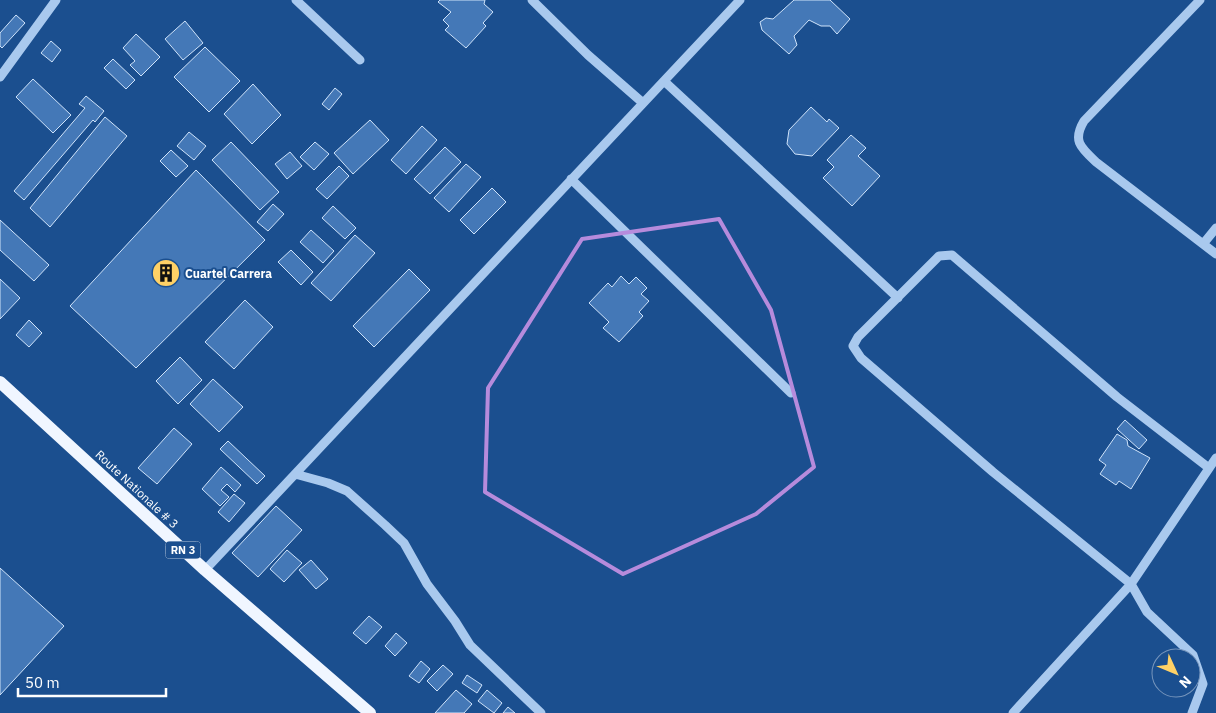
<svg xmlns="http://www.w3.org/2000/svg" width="1216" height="713" font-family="'IBM Plex Sans',sans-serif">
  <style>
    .building { fill: #4478b7; stroke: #cfe3fa }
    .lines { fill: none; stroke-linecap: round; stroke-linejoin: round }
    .minor { stroke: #a9c9ee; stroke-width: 9 }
    .major { stroke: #f0f6ff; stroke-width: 12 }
    .marked { fill: none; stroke: #b68bdc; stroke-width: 4; stroke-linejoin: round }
    .labels { text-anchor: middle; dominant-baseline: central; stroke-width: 4; stroke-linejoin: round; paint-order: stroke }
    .shield { fill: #1b4f8f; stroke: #bbcadd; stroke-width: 1 }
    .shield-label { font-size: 11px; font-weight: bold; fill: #fff }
    .poi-label { font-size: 12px; font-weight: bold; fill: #fff; stroke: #1b4f8f; text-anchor: start }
    .street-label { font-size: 12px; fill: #fff; stroke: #1b4f8f }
  </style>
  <rect width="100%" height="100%" fill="#1b4f8f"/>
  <path class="building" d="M440,0H485L484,4L493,12L483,23L486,26L466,48L445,30L449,26L443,20L451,12L438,2Z
    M794,0H830L850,19L837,34L830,26H821L809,20L794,36L797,45L789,54L762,30L760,22L766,18L773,19Z
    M16,15L25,23L2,48L0,46V33Z
    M185,21L203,43L183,60L165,39Z
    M136,34L160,57L141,76L130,65L135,61L123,48Z
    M51,41L61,50L52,62L41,53Z
    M205,47L240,81L209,112L174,77Z
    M113,59L135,80L126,89L104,68Z
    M33,79L71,115L53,133L16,97Z
    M253,84L281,115L252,144L224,114Z
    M335,88L342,94L329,110L322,104Z
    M86,96L104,111L95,122L93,120L24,200L14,191L85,108L79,104Z
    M811,107L827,122L829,119L839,128L812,156L795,154L787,144L789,130Z
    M105,117L127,136L50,227L30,208Z
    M370,120L389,140L353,174L334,153Z
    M422,126L437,140L406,174L391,160Z
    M189,132L206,146L194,160L177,146Z
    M851,135L866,148L858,156L880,176L852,206L823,178L834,167L827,160Z
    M231,142L279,192L260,210L212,160Z
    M315,142L329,154L314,170L300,157Z
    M445,147L461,162L430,194L414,179Z
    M171,150L188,166L176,177L160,161Z
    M290,152L302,166L287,179L275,164Z
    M466,164L481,177L449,212L434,198Z
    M339,166L349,176L327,199L316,189Z
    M196,170L265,240L136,368L70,306Z
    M492,188L506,202L474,234L460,220Z
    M273,204L284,214L268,231L257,222Z
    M333,206L356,228L345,239L322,218Z
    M0,220L49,265L34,281L0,250Z
    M311,230L334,251L323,263L300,242Z
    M355,235L375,253L331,301L311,283Z
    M291,250L313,272L301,285L278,262Z
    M409,269L430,290L374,347L353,326Z
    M621,276L629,284L636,277L647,288L641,294L649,301L639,312L643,316L619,342L603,328L609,322L589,303L608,283L612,287Z
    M0,279L20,298L0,319Z
    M245,300L273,327L234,369L205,342Z
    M29,320L42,333L29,347L16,335Z
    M180,357L202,380L178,404L156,381Z
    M213,379L243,407L219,432L190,404Z
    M1125,420L1147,440L1139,449L1117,429Z
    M174,428L192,444L157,484L138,468Z
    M1117,434L1127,440L1128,446L1150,458L1131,489L1119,481L1116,485L1100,474L1106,465L1099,460Z
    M228,441L265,476L257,484L220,449Z
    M221,467L241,485L235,492L227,484L221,490L229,497L220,506L202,489Z
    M234,494L245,503L229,522L218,512Z
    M276,506L302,530L258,577L232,553Z
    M287,550L302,563L284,582L270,569Z
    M311,560L328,579L316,589L299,570Z
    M0,568L64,626L0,695Z
    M369,616L382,627L366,644L353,633Z
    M396,633L407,643L395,656L385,646Z
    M421,661L430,669L419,683L409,676Z
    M443,665L453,674L437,691L427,681Z
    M467,675L482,685L477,693L462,683Z
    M456,690L472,704L464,713H435Z
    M487,690L502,703L494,713L478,701Z
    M508,707L515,713H503Z"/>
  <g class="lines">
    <path class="minor" d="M296,0L360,60
      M532,0L588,55L643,103
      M1200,0L1084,121C1072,141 1081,148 1096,162L1216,254
      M0,77L56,0
      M664,81L898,298
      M571,179L791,393
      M1203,244L1216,228
      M295,474L328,483L347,491L385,525L404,543L427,584L455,621L470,645L541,713
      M205,570L740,0
      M1013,713L1131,584L993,472L861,358L853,346L858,337L939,256L952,255L1117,397L1209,468
      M1192,713L1203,684L1193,655L1147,612L1131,584L1216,458"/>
    <path class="major" d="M0,382L205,570L370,713"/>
  </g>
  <path class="marked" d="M719,219L771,310L814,467L756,514L623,574L485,492L488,388L582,239Z"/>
  <defs>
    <symbol id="building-disc" viewBox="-11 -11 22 22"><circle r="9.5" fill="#ffd166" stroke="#1b4f8f"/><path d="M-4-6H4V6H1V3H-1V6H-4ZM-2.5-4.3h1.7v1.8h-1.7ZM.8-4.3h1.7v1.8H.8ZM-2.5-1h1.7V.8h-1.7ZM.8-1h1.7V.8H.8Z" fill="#111"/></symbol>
  </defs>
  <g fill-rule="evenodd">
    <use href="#building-disc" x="150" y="257" width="32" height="32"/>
  </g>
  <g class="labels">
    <rect class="shield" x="165.5" y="541.5" width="35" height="17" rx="4"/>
    <g class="shield-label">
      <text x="183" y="550">RN 3</text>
    </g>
    <g class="poi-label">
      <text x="185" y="273">Cuartel Carrera</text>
    </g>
    <g class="street-label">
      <text transform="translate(137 489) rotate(43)">Route Nationale # 3</text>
    </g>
  </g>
  <g transform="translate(1176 673) rotate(134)"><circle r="24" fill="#1b4f8f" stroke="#7695bc"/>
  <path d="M0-4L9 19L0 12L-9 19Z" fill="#ffd166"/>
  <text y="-8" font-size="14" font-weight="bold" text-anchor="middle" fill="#ffffff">N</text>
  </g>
  <path d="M18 688v8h148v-8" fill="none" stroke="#ffffff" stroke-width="2.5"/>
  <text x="25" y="688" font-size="15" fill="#ffffff" stroke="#1b4f8f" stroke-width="4" paint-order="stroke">50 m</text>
</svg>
